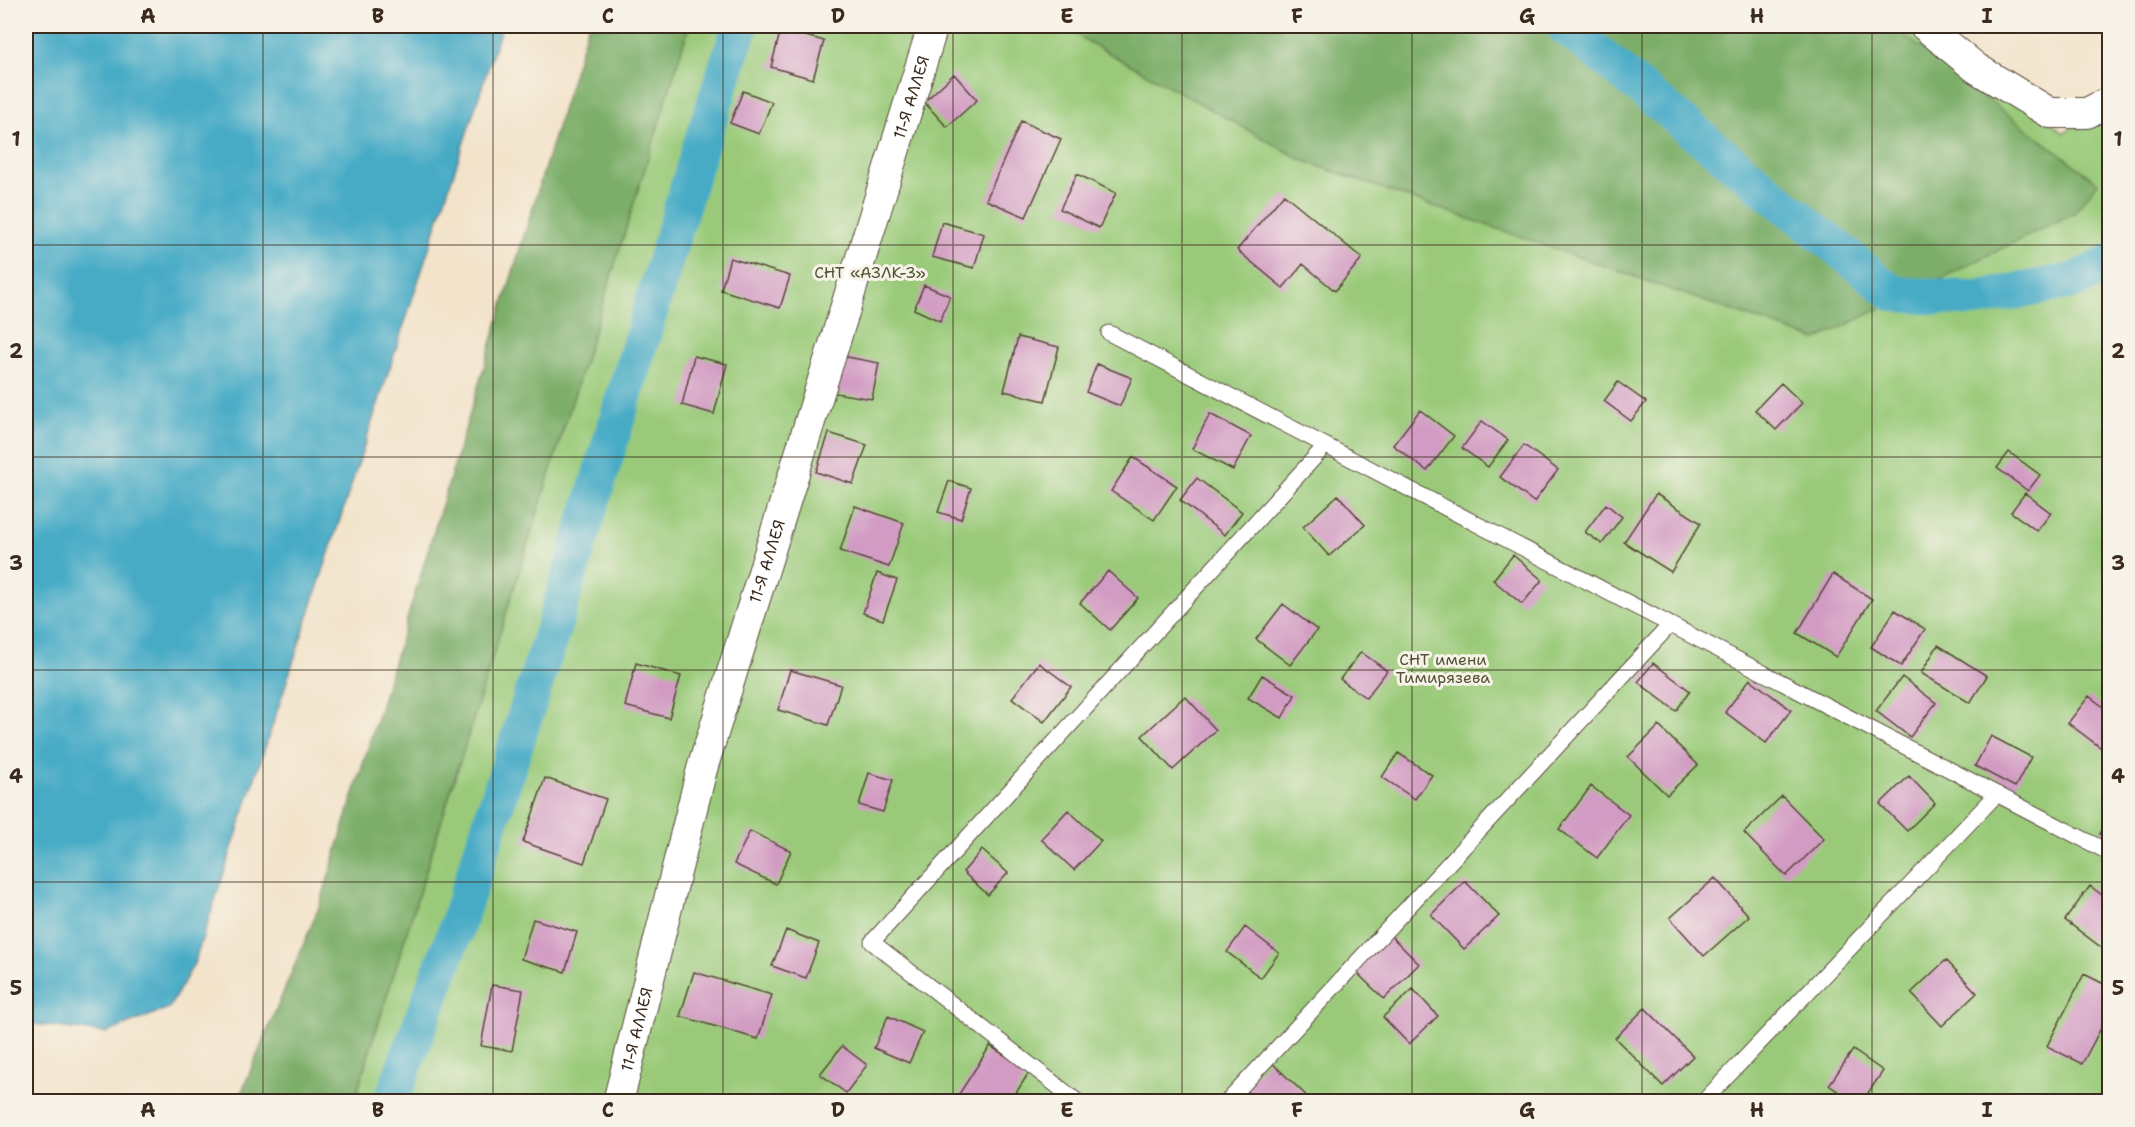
<svg xmlns="http://www.w3.org/2000/svg" width="2135" height="1127" font-family="'Shantell Sans',sans-serif">
  <style>
    .green { fill: #9aca79; stroke: #6a7a4c; stroke-width: 1.5; fill-rule: evenodd }
    .forest { fill: #7bae69; stroke: #5b6c44; stroke-width: 1.5 }
    .water { fill: #46abc6; stroke: #406a72; stroke-width: 1.5 }
    .lines { fill: none; stroke-linecap: round; stroke-linejoin: round }
    .canal { stroke: #46abc6; stroke-width: 36 }
    .building { fill: #d29bc3 }
    .service-casing { stroke: #574638; stroke-width: 17 }
    .minor-casing { stroke: #574638; stroke-width: 32 }
    .service { stroke: #fff; stroke-width: 15 }
    .minor { stroke: #fff; stroke-width: 30 }
    .grid { fill: none; stroke: #3b2a1e; stroke-width: 1.5; stroke-opacity: 0.55 }
    .labels { text-anchor: middle; dominant-baseline: central; stroke-width: 6; stroke-linejoin: round; paint-order: stroke }
    .street-label { font-size: 16px; fill: #3b2a1e; stroke: #f7f3e8 }
    .park-label { font-size: 16px; fill: #535235; stroke: #f7f3e8 }
    .neatline { fill: none; stroke: #3b2a1e; stroke-width: 2 }
    .grid-label { font-size: 20px; text-anchor: middle; font-weight: bold; fill: #3b2a1e }
  </style>
  <rect width="100%" height="100%" fill="#f7f3e8"/>
  <filter id="ink" filterUnits="userSpaceOnUse"><feTurbulence type="fractalNoise" baseFrequency=".0167" numOctaves="2"/><feDisplacementMap in="SourceGraphic" scale="12" xChannelSelector="R" yChannelSelector="G"/><feConvolveMatrix kernelMatrix="1 2 1 2 8 2 1 2 1" color-interpolation-filters="sRGB"/></filter>
  <filter id="wash" filterUnits="userSpaceOnUse"><feTurbulence type="fractalNoise" baseFrequency=".008" numOctaves="4" result="noise"/><feDisplacementMap in="SourceGraphic" scale="24" xChannelSelector="R" yChannelSelector="G"/><feGaussianBlur stdDeviation="1.35" result="paint"/><feColorMatrix in="noise" values="0 0 0 0 0 0 0 0 0 0 0 0 0 0 0 0 0 1.4 0 .05"/><feComposite in="paint" operator="in"/></filter>
  <g filter="url(#wash)">
    <rect width="100%" height="100%" fill="#f3e3ca"/>
    <path class="green" d="M689,26H1929L2064,133L2109,102V1101L354,1102ZM1199,102L1816,340L1304,161Z"/>
    <path class="forest" d="M588,26H689L354,1101H225L240,1096L320,905Z
      M1060,26H1892L2098,183L2074,213L1816,340L1304,161Z"/>
    <path class="water" d="M26,26H502L194,964L169,1008L106,1033L26,1023Z"/>
    <g class="lines">
      <path class="canal" d="M1564,26L1894,294L1976,299L2077,280L2110,262
        M391,1102L456,929L554,626L701,144L740,26"/>
    </g>
    <g id="blocks">
      <path class="building" d="M781,29L824,41L813,79L771,67Z
        M954,74L977,100L947,127L924,102Z
        M743,91L772,102L759,134L730,123Z
        M1021,121L1061,139L1026,217L986,200Z
        M1077,174L1116,193L1099,228L1060,209Z
        M1284,194L1362,258L1335,291L1303,264L1283,288L1237,250Z
        M942,222L984,234L974,268L932,257Z
        M730,258L790,276L780,308L721,290Z
        M924,285L950,296L940,321L914,309Z
        M1018,337L1059,347L1045,401L1004,391Z
        M694,356L727,364L714,414L682,405Z
        M842,356L879,363L872,399L835,393Z
        M1097,364L1132,378L1120,406L1086,392Z
        M1618,382L1646,402L1631,421L1604,401Z
        M1781,383L1802,403L1776,430L1755,410Z
        M1420,410L1454,436L1427,471L1393,445Z
        M1210,414L1251,436L1233,470L1192,449Z
        M1482,421L1508,440L1488,467L1462,448Z
        M829,433L867,445L853,484L816,472Z
        M1524,445L1558,470L1534,502L1500,477Z
        M2009,452L2040,475L2028,491L1997,468Z
        M1133,457L1177,486L1154,520L1111,491Z
        M1197,478L1242,512L1225,535L1180,500Z
        M949,481L971,488L961,519L938,512Z
        M2025,493L2051,513L2037,531L2011,512Z
        M1656,494L1701,523L1671,572L1624,542Z
        M1338,495L1365,525L1329,556L1303,527Z
        M1606,504L1622,517L1602,544L1585,532Z
        M855,506L904,523L889,567L840,551Z
        M1513,555L1542,580L1522,604L1493,580Z
        M1108,571L1138,598L1110,630L1080,603Z
        M877,573L897,580L883,620L863,613Z
        M1833,574L1872,599L1836,657L1797,633Z
        M1283,604L1317,630L1290,665L1256,639Z
        M1895,610L1925,629L1901,666L1871,647Z
        M1938,645L1987,676L1970,703L1921,673Z
        M1361,652L1387,671L1366,698L1340,679Z
        M636,663L681,676L669,718L625,706Z
        M1039,663L1071,687L1044,722L1012,698Z
        M1653,663L1690,691L1676,711L1638,682Z
        M790,670L841,685L828,725L778,710Z
        M1262,675L1295,695L1282,718L1248,698Z
        M1902,677L1936,703L1910,737L1876,711Z
        M1750,679L1791,710L1766,743L1725,712Z
        M1185,696L1216,730L1173,770L1142,736Z
        M2089,696L2110,712V742L2104,750L2068,723Z
        M1659,726L1698,765L1667,795L1628,757Z
        M1991,736L2031,757L2015,787L1975,766Z
        M1398,753L1432,775L1415,799L1382,777Z
        M869,773L893,780L883,812L859,805Z
        M1909,776L1935,803L1907,831L1880,804Z
        M545,778L606,799L584,863L523,842Z
        M1591,786L1629,815L1597,858L1559,829Z
        M1782,796L1824,839L1786,876L1744,833Z
        M1068,810L1101,841L1074,870L1041,839Z
        M2110,816V839L2100,834Z
        M750,831L791,851L776,884L734,864Z
        M982,850L1008,873L988,895L963,872Z
        M1715,878L1749,916L1704,956L1670,918Z
        M1465,881L1499,916L1464,949L1431,915Z
        M2090,886L2110,901V954L2065,920Z
        M533,919L577,932L565,972L521,959Z
        M1245,927L1279,953L1261,978L1227,952Z
        M786,930L819,943L806,978L772,966Z
        M1390,935L1419,964L1384,999L1355,971Z
        M1946,960L1977,993L1942,1026L1911,993Z
        M694,972L772,995L758,1039L680,1016Z
        M2084,974L2110,987V1011L2082,1064L2047,1046Z
        M492,985L523,990L512,1051L481,1046Z
        M1413,989L1438,1016L1409,1044L1383,1017Z
        M1645,1008L1693,1056L1663,1086L1615,1038Z
        M888,1016L923,1032L909,1063L874,1048Z
        M842,1046L867,1065L846,1093L820,1074Z
        M990,1046L1030,1071L1010,1102H971L959,1094Z
        M1853,1050L1883,1071L1862,1102H1853L1829,1085Z
        M1269,1060L1313,1102H1246L1237,1093Z"/>
    </g>
  </g>
  <g filter="url(#ink)">
    <use href="#blocks" fill-opacity="0" stroke="#574638" stroke-width="1.5"/>
    <g class="lines">
      <defs>
        <path id="service" d="M1109,333L2110,853
          M1078,1102L872,942L1325,446
          M1227,1102L1670,625
          M1703,1102L1997,794"/>
        <g id="minor">
          <path d="M1925,26L1976,68L2050,113H2087L2110,101"/>
          <path id="s1" d="M618,1102L702,769L933,26"/>
        </g>
      </defs>
      <use href="#service" class="service-casing"/>
      <use href="#minor" class="minor-casing"/>
      <use href="#service" class="service"/>
      <use href="#minor" class="minor"/>
    </g>
  </g>
  <path class="grid" d="M263,26V1102M493,26V1102M723,26V1102M953,26V1102M1182,26V1102M1412,26V1102M1642,26V1102M1872,26V1102M26,245H2110M26,457H2110M26,670H2110M26,882H2110"/>
  <g class="labels">
    <g class="street-label">
      <text stroke="none"><textPath href="#s1" startOffset="1047">11-Я АЛЛЕЯ</textPath></text>
      <text stroke="none"><textPath href="#s1" startOffset="561">11-Я АЛЛЕЯ</textPath></text>
      <text stroke="none"><textPath href="#s1" startOffset="75">11-Я АЛЛЕЯ</textPath></text>
    </g>
    <g class="park-label">
      <text x="870" y="272">СНТ «АЗЛК-3»</text>
      <text x="1443" y="659">СНТ имени<tspan x="1443" dy="18">Тимирязева</tspan></text>
    </g>
  </g>
  <rect width="2135" height="1127" fill="none" stroke="#f7f3e8" stroke-width="66"/>
  <rect x="33" y="33" width="2069" height="1061" class="neatline"/>
  <g class="grid-label">
    <text x="148" y="23">A</text>
    <text x="378" y="23">B</text>
    <text x="608" y="23">C</text>
    <text x="838" y="23">D</text>
    <text x="1067" y="23">E</text>
    <text x="1297" y="23">F</text>
    <text x="1527" y="23">G</text>
    <text x="1757" y="23">H</text>
    <text x="1987" y="23">I</text>
    <text x="16" y="146">1</text>
    <text x="2118" y="146">1</text>
    <text x="16" y="358">2</text>
    <text x="2118" y="358">2</text>
    <text x="16" y="570">3</text>
    <text x="2118" y="570">3</text>
    <text x="16" y="783">4</text>
    <text x="2118" y="783">4</text>
    <text x="16" y="995">5</text>
    <text x="2118" y="995">5</text>
    <text x="148" y="1117">A</text>
    <text x="378" y="1117">B</text>
    <text x="608" y="1117">C</text>
    <text x="838" y="1117">D</text>
    <text x="1067" y="1117">E</text>
    <text x="1297" y="1117">F</text>
    <text x="1527" y="1117">G</text>
    <text x="1757" y="1117">H</text>
    <text x="1987" y="1117">I</text>
  </g>
</svg>
